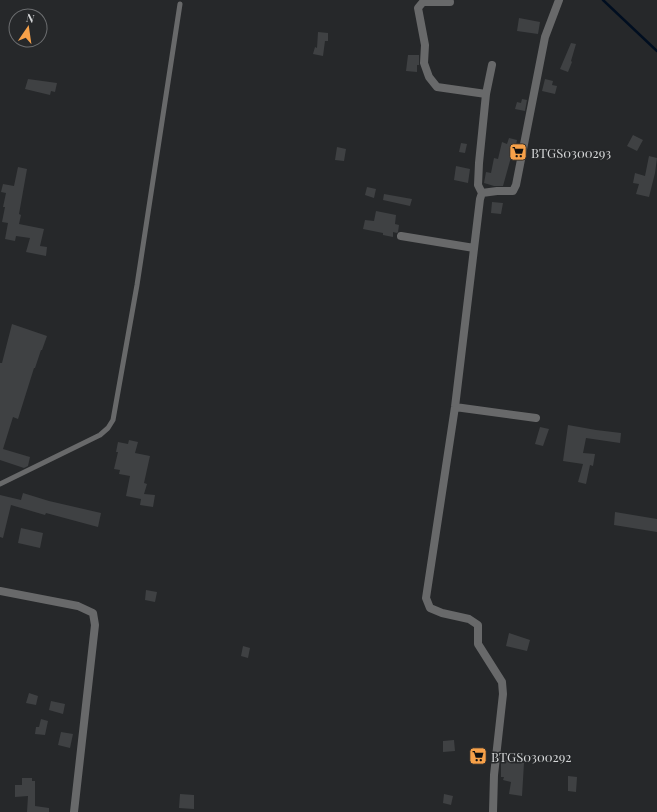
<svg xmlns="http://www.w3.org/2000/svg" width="657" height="812" font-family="'Playfair Display',serif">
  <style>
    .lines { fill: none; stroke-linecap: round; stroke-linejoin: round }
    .stream { stroke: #000e20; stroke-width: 2.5 }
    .building { fill: #3f4143 }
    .lane { stroke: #68696a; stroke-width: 5 }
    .street { stroke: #68696a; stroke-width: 8 }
    .labels { text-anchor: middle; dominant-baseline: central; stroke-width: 3; stroke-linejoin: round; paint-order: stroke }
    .poi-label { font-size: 13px; fill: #d5d7d8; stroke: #26282a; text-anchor: start }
  </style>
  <rect width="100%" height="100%" fill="#26282a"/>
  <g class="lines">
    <path class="stream" d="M603,0L657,51"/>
  </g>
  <path class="building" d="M519,18L540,22L538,34L517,31Z
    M318,32L328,33V41H325L323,56L313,54L315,47L317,48Z
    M571,43L576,44L571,61L572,62L568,72L560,69Z
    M408,55H419V65H417V72L406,71Z
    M28,79L57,83L55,92L51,91L50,95L25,89Z
    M545,79L553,81L552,85L557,86L555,94L542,91Z
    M522,99L527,100L525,111L515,109L517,102L521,103Z
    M633,135L643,140L637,151L627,146Z
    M509,138L517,140L515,150H513L503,186H494L484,183L486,172L491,173L494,158L498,159L502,142L507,144Z
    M461,143L467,144L465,153L459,152Z
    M337,147L346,149L344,161L335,160Z
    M649,156L657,158L655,173L649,197L636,194L639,184L633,183L635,173L645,176Z
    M456,166L470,169L468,183L454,180Z
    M18,167L27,169L19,214L21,215L19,224L44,229L40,246L47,247L46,256L26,252L30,238L16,236L15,241L5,239L8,223L2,222L5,207H3L6,193L1,192L3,184L14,186Z
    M367,187L376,189L374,198L365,195Z
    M384,194L412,199L410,206L383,200Z
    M492,202L503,203L501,214L491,213Z
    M376,211L396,215L395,224L399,225L398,232L397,233L393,232V237L383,235V233L363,229L365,220L374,221Z
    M12,324L47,336L42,350H41L35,368H34L18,419L13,417L3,449L30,457L28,466L24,468L0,460V363H2Z
    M568,425L596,430L621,433L620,443L586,438L583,453L595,454L593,466L590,465L586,484L578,482L583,464L563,461Z
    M540,427L549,429L543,446L535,444Z
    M129,440L138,442L135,453L150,456L144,483L147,484L144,494L155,495L153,507L140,505L141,499L126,496L130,476L119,474L120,470L114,469L118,452H116L118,442L128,444Z
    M23,493L49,501L101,513L98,527L46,513L45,515L11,505L3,538L0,537V495L21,500Z
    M615,512L657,519V532L614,525Z
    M21,528L43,533L40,548L18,543Z
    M146,590L157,592L155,602L145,600Z
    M509,633L530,640L527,651L506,646Z
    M243,646L250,648L248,658L241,656Z
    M29,693L38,696L36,705L26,703Z
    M51,701L65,704L63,714L49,710Z
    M41,719L48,721L45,735L35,734L36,727H39Z
    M61,732L73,734L70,748L58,745Z
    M454,740L455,751L443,752V741Z
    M501,759L524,763L522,796L509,794L511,782L503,780L504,777H501Z
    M568,776L577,777L576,792L568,791Z
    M22,778H32V781H35V806L49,808V812H27L28,796L15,797V785H22Z
    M180,794L194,795V809L179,808Z
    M444,794L453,796L451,805L443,803Z"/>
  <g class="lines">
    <path class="lane" d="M0,484L100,435L108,428L113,420L137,285L180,4"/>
    <path class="street" d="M450,2H423L418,8L425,45L424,63L429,77L437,87L486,94
      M482,193L478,185L479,163L486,94L492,65
      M401,236L474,248
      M455,407L536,418
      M0,591L78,606L93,613L95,625L74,812
      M493,812L494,775L503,694L502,682L478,644V625L469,619L442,613L430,608L426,598L455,407L480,199L482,193L497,191H513L516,185L545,37L559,0"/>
  </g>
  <defs>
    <symbol id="supermarket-square" viewBox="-11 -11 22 22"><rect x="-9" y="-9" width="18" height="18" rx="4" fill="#f7a149" stroke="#26282a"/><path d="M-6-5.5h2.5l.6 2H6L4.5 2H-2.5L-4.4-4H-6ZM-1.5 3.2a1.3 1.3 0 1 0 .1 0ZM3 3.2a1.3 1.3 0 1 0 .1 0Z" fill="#111"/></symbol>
  </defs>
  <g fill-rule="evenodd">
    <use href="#supermarket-square" x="508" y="142" width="20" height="20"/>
    <use href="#supermarket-square" x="468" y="746" width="20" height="20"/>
  </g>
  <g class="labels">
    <g class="poi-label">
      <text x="531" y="152">BTGS0300293</text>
      <text x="491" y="756">BTGS0300292</text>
    </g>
  </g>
  <g transform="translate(28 28) rotate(13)"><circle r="19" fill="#26282a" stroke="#6c6e70"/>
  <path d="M0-3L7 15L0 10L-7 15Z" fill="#f7a149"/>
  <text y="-6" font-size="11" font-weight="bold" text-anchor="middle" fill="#d5d7d8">N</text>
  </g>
</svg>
